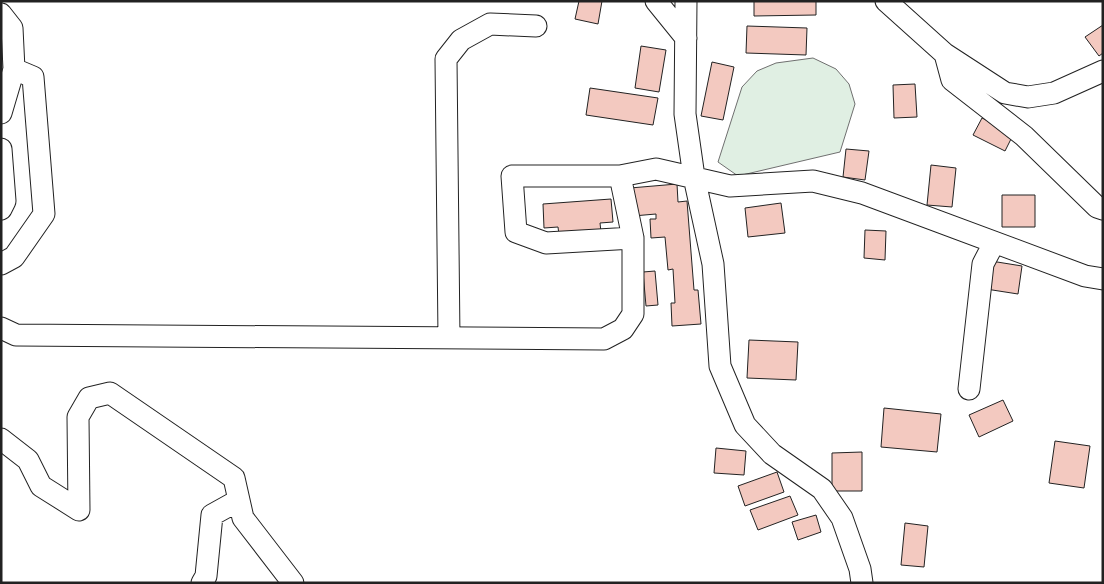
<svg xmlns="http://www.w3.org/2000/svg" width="1104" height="584" font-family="'Titillium Web',sans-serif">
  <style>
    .green { fill: #e0efe3; stroke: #6f6f6f }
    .building { fill: #f3c9c0; stroke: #222 }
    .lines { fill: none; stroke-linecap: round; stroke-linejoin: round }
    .minor-casing { stroke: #222; stroke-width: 23 }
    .minor { stroke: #fff; stroke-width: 21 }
  </style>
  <rect width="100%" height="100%" fill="#fff"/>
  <path class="green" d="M813,58L836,69L849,84L855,104L840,152L738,176L718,162L742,87L757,71L776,63Z"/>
  <path class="building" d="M579,1H602L598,24L575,19Z
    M754,1H816V15L754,16Z
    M1103,25V53L1099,56L1085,37Z
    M747,26L807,28L806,55L746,53Z
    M641,46L666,50L659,92L635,88Z
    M712,62L734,67L723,120L701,116Z
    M915,84L917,117L894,118L893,85Z
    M590,88L658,98L653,125L586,115Z
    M982,118L1014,133L1005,151L973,135Z
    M846,149L869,151L865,180L843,177Z
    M931,165L956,168L952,207L927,205Z
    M677,184L678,202L687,201L694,290H698L701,324L672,326L671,303H675L673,269L668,270L665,237L651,238L650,219H656V214L633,216L630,188Z
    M1002,195H1035V227H1002Z
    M611,199L613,222L600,223L601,232L559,235L558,227L544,228L543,204Z
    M781,203L785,233L748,237L745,208Z
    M865,230L886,231L885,260L864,258Z
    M991,261L1022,266L1018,294L986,289Z
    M655,271L658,305L646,306L643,272Z
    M749,340L798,342L796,380L747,378Z
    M1003,400L1013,421L979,437L969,415Z
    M884,408L941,414L937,452L881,447Z
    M1055,441L1090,446L1084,488L1049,483Z
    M716,448L746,451L744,475L714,473Z
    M862,452V491H832V453Z
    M777,472L784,492L745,506L738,486Z
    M790,496L798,515L758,530L750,510Z
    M816,515L821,532L798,540L792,522Z
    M905,523L928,526L924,567L901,565Z"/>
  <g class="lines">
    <defs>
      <path id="minor" d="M656,1L686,38
        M686,1L685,114L694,177L713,264L720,366L745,425L772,454L822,489L842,518L860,569L862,583
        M886,1L945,54L1005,93L1028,97L1054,93L1103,71
        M1,14L12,28L14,69L1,113
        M945,54L952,80L1024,136L1097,207L1103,209
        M1,149L5,201L1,209
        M620,176L633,238L546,243L516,232L512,176H620L656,169L730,186L813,181L862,193L1085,276L1103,279
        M1,264L14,257L44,214L33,77L14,69
        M1,328L16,335L604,339L623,329L633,314V238
        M449,338L446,59L461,40L490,24L536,26
        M969,389L983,264L994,243
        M1,439L28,460L41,486L79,510L78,417L89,398L110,393L234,478L243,518L293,583
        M202,583L206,576L212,515L239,500"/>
    </defs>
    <use href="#minor" class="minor-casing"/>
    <use href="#minor" class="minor"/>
  </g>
  <rect width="1104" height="584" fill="none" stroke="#222222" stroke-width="5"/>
</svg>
